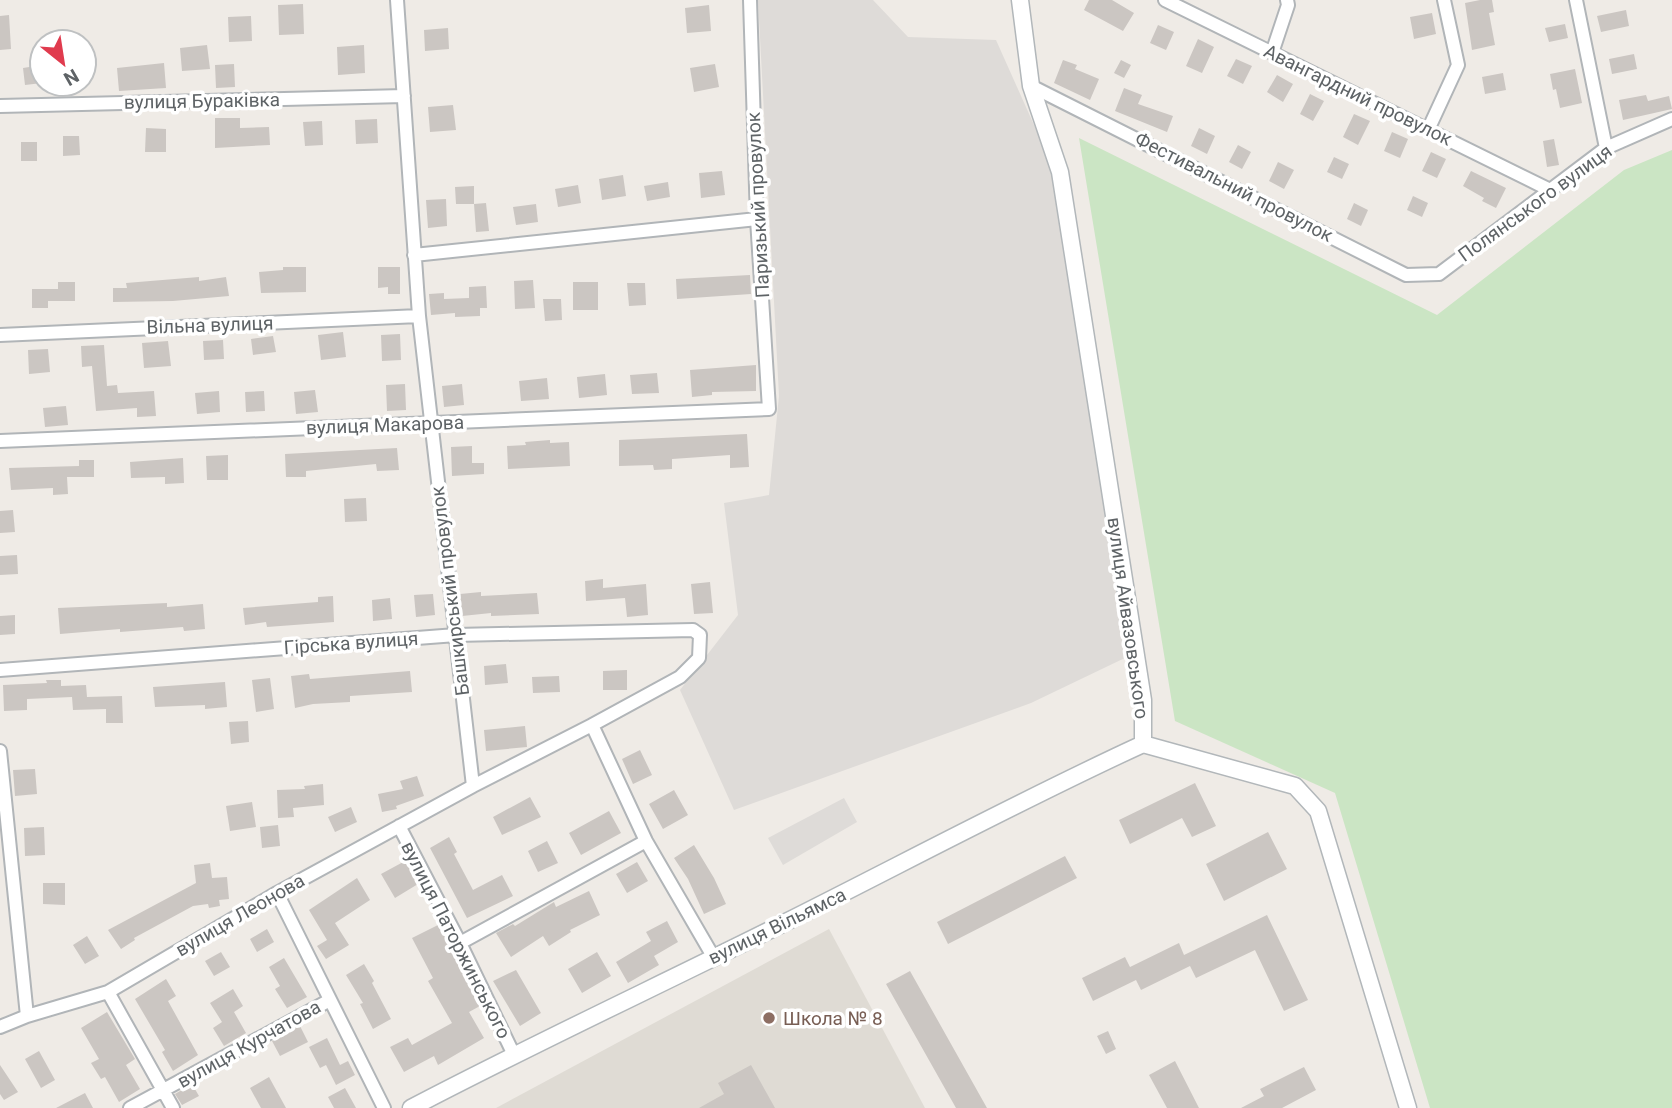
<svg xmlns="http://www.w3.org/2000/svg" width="1672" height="1108" font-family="Roboto,sans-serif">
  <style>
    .industrial { fill: #dedbd8 }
    .education { fill: #dfdbd4 }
    .green { fill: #cbe5c4 }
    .building { fill: #cbc6c2 }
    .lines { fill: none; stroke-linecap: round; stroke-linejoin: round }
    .street-casing { stroke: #b1b5b8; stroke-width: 16 }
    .secondary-casing { stroke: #b2b7ba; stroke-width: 19 }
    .street { stroke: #fff; stroke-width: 12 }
    .secondary { stroke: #fff; stroke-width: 16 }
    .education-dot { fill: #8d6e63; stroke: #fff; stroke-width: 2.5 }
    .labels { text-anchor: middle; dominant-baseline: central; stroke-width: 7; stroke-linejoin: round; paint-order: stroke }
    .street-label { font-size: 19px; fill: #5e6366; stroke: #fff }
    .education-label { font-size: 19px; fill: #785e54; stroke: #fff; text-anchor: start }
  </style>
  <rect width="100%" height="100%" fill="#efebe6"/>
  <path class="industrial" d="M758,0H873L908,37L996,40L1051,163L1129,656L1031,703L734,810L680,690L738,615L724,503L769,495L779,396Z
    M844,798L857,822L783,865L768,838Z"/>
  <path class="education" d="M829,929L925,1108H496Z"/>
  <path class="green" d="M1079,138L1437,315L1624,170L1672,150V1108H1430L1335,793L1175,721Z"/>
  <path class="building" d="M1089,0H1112L1134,13L1123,31L1084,10Z
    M1480,0H1492L1494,12L1489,13L1495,45L1472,50L1465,3Z
    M303,4L304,34L279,35L278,5Z
    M709,5L711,31L687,33L685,8Z
    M1626,10L1629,26L1601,32L1597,16Z
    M1432,13L1436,34L1414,39L1410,17Z
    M9,15L11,49L0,50V16Z
    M251,16L252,41L229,42L228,17Z
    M1565,24L1568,38L1549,42L1545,28Z
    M1158,25L1174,32L1166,50L1150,43Z
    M448,28L449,49L425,51L424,30Z
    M1198,39L1214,47L1202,73L1186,66Z
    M207,45L210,69L182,71L180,48Z
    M364,45L365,73L338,75L337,47Z
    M1634,54L1637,69L1612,74L1609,59Z
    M1236,59L1252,66L1243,84L1227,76Z
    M1063,60L1077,65L1075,69L1099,79L1090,100L1054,83Z
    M1121,60L1131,65L1124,78L1114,73Z
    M164,63L166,88L119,91L117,68Z
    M234,64L235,87L216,88L215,65Z
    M715,64L719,87L694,92L690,68Z
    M42,65V83L25,85L23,68Z
    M1575,69L1582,103L1560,108L1556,89L1553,90L1550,74Z
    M1503,73L1506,90L1485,94L1482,77Z
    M1277,75L1293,84L1283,102L1267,92Z
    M1124,88L1142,95L1138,104L1173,116L1167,132L1115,111Z
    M1310,94L1324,101L1313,121L1300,114Z
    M1646,95L1648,101L1669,96L1672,109L1623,120L1619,100Z
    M453,105L456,130L430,132L428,107Z
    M1354,114L1370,121L1358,145L1343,137Z
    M215,118H240V128L269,127L270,145L215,148Z
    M377,119L378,143L356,144L355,120Z
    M322,121L323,145L305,146L303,122Z
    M146,128L166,129V152H145Z
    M1199,128L1215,136L1207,154L1191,146Z
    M1392,132L1408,139L1400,158L1384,151Z
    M63,136H79L80,155L63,156Z
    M1554,139L1559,165L1547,167L1543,141Z
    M21,142H37V161H21Z
    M1238,145L1251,152L1242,169L1229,162Z
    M1431,152L1446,159L1437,178L1422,171Z
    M1334,157L1349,164L1342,179L1327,172Z
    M1278,162L1294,170L1284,189L1269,181Z
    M722,171L725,195L701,198L699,173Z
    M1471,171L1506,188L1496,208L1482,201L1484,198L1463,186Z
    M623,175L626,196L602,200L599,179Z
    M668,182L670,197L647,201L644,186Z
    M578,185L581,203L558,207L555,189Z
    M474,186V204H456L455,187Z
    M1413,196L1428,203L1422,217L1407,210Z
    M446,199L447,226L428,228L426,200Z
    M486,203L489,231L476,232L474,204Z
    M1354,203L1368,210L1361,226L1347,219Z
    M536,204L538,222L516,225L513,207Z
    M283,267H306V292L261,293L259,272L283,270Z
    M378,267H400V294H388V287L378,288Z
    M750,275L751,294L677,299L676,279Z
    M199,277V281L226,277L229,296L173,301L113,302V288H127L126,283Z
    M533,280L535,308L515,309L514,281Z
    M58,282H75V301H48V308H32V289H58Z
    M573,282H598V310H573Z
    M627,283H645L646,305L629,306Z
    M486,286L487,308H480V316L455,317V313L431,315L429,294L444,293V299L469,298V287Z
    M543,299H561L562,320L545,321Z
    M343,332L346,357L321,360L318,335Z
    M400,334L401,360L382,361L381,335Z
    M273,336L276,352L253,355L251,339Z
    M223,340L224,359L204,360L203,341Z
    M168,341L171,366L144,368L142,343Z
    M104,345L107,386L117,385L118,393L154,391L156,416L137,417V408L96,411L92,366L82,367L81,346Z
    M48,349L50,372L29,374L28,350Z
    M756,365V391L712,392V395L692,397L690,370Z
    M657,373L659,393L632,394L630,375Z
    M605,374L607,395L579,398L577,377Z
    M547,378L549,399L521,401L519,381Z
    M405,384L406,410L387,411L386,385Z
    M462,384L464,405L444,407L442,386Z
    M315,390L318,412L296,414L294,392Z
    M219,391L220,412L197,414L195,393Z
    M264,391L265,411L246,412L245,392Z
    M66,406L68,425L45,427L43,408Z
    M747,434L749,467L730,468V455L672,459V469L654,470L653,465L619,466V440Z
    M550,440V443L569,442L570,466L508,469L507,446L526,445L525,442Z
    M472,446V463H484V474L452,476L451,447Z
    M397,448L399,470L377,471L376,464L306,471V477H286L285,454Z
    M228,455V480H207L206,456Z
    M183,458L184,483L165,484V477L131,478L130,462Z
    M79,460H94V477H67L68,494L53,495V488L11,490L9,468L79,466Z
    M366,498L367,521L345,522L344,499Z
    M13,510L15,532L0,533V511Z
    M17,555L18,574L0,575V556Z
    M603,579V588L646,584L648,615L627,617L625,598L586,601L585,581Z
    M710,582L713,613L694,614L691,584Z
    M481,592V596L537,593L539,614L491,616V613L462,616L460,594Z
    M433,594L435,615L416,617L414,595Z
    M333,596L334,622L267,627L266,622L245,625L243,608L318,602V597Z
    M390,598L392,619L373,621L372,600Z
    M167,603V607L203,604L205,629L184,631L183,627L120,632V629L60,634L58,608Z
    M15,615V634L0,635V616Z
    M506,664L508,683L485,685L484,666Z
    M627,670V690H603V671Z
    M410,671L412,692L350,696V702L313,704L295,708L291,676L309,674L310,679Z
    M559,676L560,692L533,693L532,677Z
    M270,678L274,709L256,712L252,680Z
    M46,680H61V686L86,685L87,697L122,696L123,723H106V709L73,710L72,697L27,699V710L4,711L3,685L47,683Z
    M225,682L227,707L205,709V705L155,707L153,687Z
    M248,721L249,742L231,744L229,722Z
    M525,726L527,747L486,751L484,730Z
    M640,750L652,775L633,784L622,759Z
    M35,769L37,794L15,796L13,770Z
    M417,776L424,796L396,806L397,809L382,812L378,794L403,789L400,781Z
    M1195,783L1216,826L1192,837L1182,818L1130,844L1119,820Z
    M323,784L324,805L293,808L294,817L278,818L277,790L305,789L304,786Z
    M674,790L688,815L663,829L649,804Z
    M530,797L541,817L502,835L493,817Z
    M252,802L256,827L230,831L226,806Z
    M351,807L357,822L335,832L328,817Z
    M609,811L621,833L581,855L569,833Z
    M278,825L280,846L262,848L260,827Z
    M44,827L45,855L25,856L24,828Z
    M1268,832L1287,869L1224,901L1206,864Z
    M449,837L457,852L454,854L473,890L502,875L513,896L467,918L430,848Z
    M547,841L558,863L538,872L528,851Z
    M694,845L714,878L726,904L704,914L688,879L674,858Z
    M1065,856L1077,878L948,944L937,922Z
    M405,861L418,884L395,898L381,874Z
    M637,862L648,881L627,893L616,874Z
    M210,863L212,878L227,877L229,899L219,900L220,906L209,908L208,904L193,906L134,938L135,940L121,949L108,930L196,883L194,865Z
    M357,878L370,900L335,923L349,945L326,959L317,946L327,940L309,910Z
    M43,883H65V905L43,904Z
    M589,891L600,915L570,930L571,932L549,946L543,936L511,957L496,933L513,924L515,926L554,902L556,907Z
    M1267,915L1308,1000L1284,1011L1255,950L1196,978L1190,966L1141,990L1136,980L1093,1001L1082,978L1125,957L1130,967L1179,943L1184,955Z
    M667,921L678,942L654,956L659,965L628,983L616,962L651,941L646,932Z
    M440,924L480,1006L469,1012L484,1038L438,1065L434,1056L404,1072L390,1047L408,1038L412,1045L452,1023L428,981L433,978L412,938Z
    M267,929L274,942L257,952L250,939Z
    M87,936L99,956L85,964L73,945Z
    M221,952L230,967L214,976L205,961Z
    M597,952L611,976L582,993L568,969Z
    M284,958L307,997L287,1008L275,989L280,986L269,967Z
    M364,964L374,981L372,983L391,1019L373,1029L360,1004L363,1003L346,975Z
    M516,970L541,1013L520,1026L493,981Z
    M910,971L987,1108H956L886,984Z
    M166,979L176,996L168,1001L198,1055L173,1071L162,1052L165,1050L135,999Z
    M233,989L243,1006L234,1012L246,1033L224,1046L213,1028L222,1022L210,1003Z
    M107,1012L135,1059L126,1065L140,1089L119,1102L105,1077L101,1079L91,1063L99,1059L81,1028Z
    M300,1026L308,1042L280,1056L272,1041Z
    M1108,1031L1116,1049L1106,1054L1097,1036Z
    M327,1038L340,1065L348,1061L355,1075L336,1085L326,1065L320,1068L309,1047Z
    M39,1051L55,1080L41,1088L25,1059Z
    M1175,1061L1199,1108H1167L1149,1075Z
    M0,1065L18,1092L4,1100L0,1094Z
    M751,1065L775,1108H699L724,1094L718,1083Z
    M1304,1067L1316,1090L1282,1108H1241L1264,1096L1260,1089Z
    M269,1077L286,1108H261L250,1088Z
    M192,1084L199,1096L182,1105L175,1094Z
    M345,1088L356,1108H334L328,1097Z
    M85,1093L93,1108H56Z"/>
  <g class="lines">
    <defs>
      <path id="street" d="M397,0L419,316L473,786L592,725L646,841L714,958
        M1165,0L1550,190
        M1576,0L1606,148
        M1272,53L1288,5L1287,0
        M1031,86L1406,275L1439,274L1606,148L1672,119
        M0,106L404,96
        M1428,130L1458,65L1444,0
        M414,255L757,219
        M0,335L419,316
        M0,441L769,409L757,219L750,0
        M0,670L456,635L693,630L700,635L699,658L680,677L592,725
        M0,751L27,1016
        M399,826L460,943L514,1055
        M277,893L384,1108
        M460,943L646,841
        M108,992L173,1108
        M0,1027L27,1016L108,992L277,893L473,786
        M130,1108L330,1000"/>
      <path id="secondary" d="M1020,0L1031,86L1060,172L1143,700V744
        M1143,744L1295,786L1318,811L1408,1108
        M411,1108C533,1044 658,986 782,924C902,864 1021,800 1143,744"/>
    </defs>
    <use href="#street" class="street-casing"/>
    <use href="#secondary" class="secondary-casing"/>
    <use href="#street" class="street"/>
    <use href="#secondary" class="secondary"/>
  </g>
  <circle class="education-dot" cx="769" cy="1018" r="7"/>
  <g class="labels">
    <g class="street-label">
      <text transform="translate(1358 95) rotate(26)">Авангардний провулок</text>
      <text transform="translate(202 101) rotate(-1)">вулиця Бураківка</text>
      <text transform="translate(1234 187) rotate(27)">Фестивальний провулок</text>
      <text transform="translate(1535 203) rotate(-36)">Полянського вулиця</text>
      <text transform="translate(758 205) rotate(-93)">Паризький провулок</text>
      <text transform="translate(210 325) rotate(-2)">Вільна вулиця</text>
      <text transform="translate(385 425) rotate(-2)">вулиця Макарова</text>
      <text transform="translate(450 591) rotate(-97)">Башкирський провулок</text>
      <text transform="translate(1128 618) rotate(82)">вулиця Айвазовського</text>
      <text transform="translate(351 643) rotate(-4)">Гірська вулиця</text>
      <text transform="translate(240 915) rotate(-30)">вулиця Леонова</text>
      <text transform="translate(777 926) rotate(-26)">вулиця Вільямса</text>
      <text transform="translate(456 940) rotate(63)">вулиця Паторжинського</text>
      <text transform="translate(249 1044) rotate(-29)">вулиця Курчатова</text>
    </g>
    <g class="education-label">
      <text x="783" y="1018">Школа № 8</text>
    </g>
  </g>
  <g transform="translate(63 63) rotate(150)"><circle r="33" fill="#ffffff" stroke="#bfc1c2" stroke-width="2"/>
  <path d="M0-5L12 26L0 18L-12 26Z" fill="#e03b4e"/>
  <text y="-10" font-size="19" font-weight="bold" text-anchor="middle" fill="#5e6366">N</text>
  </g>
</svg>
